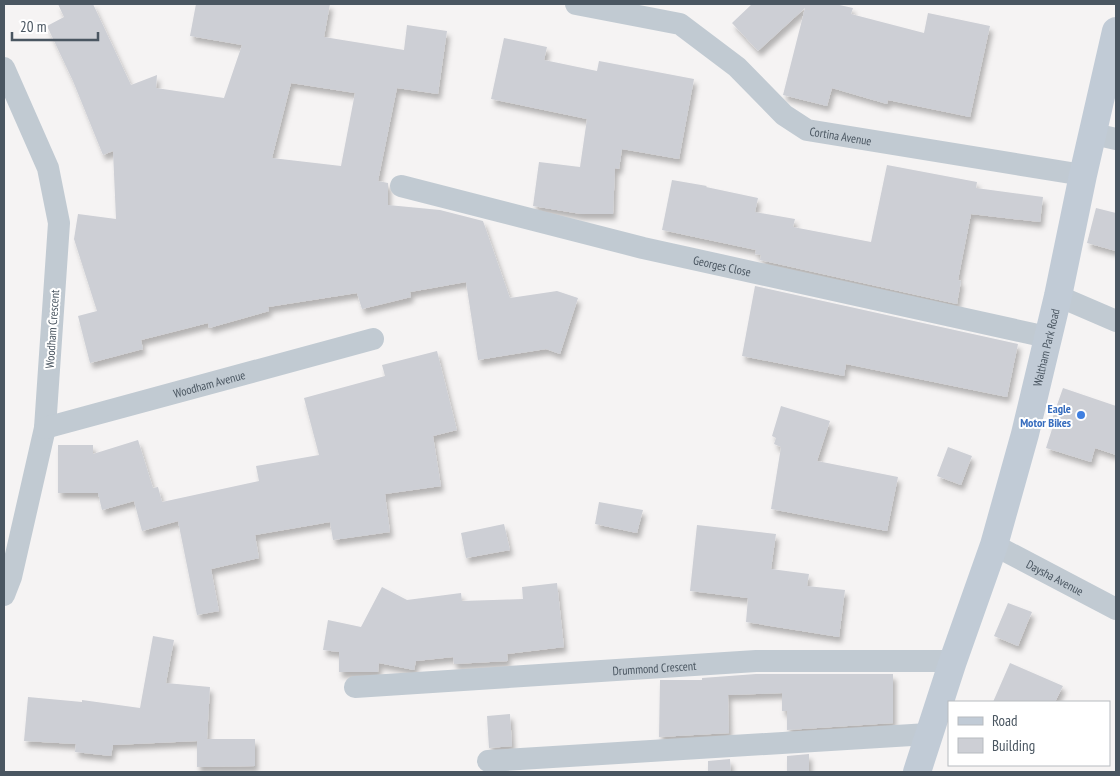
<svg xmlns="http://www.w3.org/2000/svg" width="1120" height="776" font-family="'PT Sans Narrow',sans-serif">
  <style>
    .building { fill: #cdcfd5; fill-rule: evenodd; filter: url(#shadow) }
    .lines { fill: none; stroke-linecap: round; stroke-linejoin: round }
    .street { stroke: #c1cad2; stroke-width: 22 }
    .secondary { stroke: #c1cbd6; stroke-width: 28 }
    .shop-dot { fill: #3f7fe0; stroke: #fff; stroke-width: 2 }
    .labels { text-anchor: middle; dominant-baseline: central; stroke-width: 4; stroke-linejoin: round; paint-order: stroke }
    .street-label { font-size: 12px; fill: #4a5661; stroke: #fff }
    .shop-label { font-size: 12px; font-weight: bold; fill: #366cbe; stroke: #fff; text-anchor: end }
  </style>
  <defs>
    <filter id="shadow"><feDropShadow dx="3" dy="5.5" stdDeviation="2.5" flood-color="#0004"/></filter>
  </defs>
  <rect width="100%" height="100%" fill="#f5f3f3"/>
  <path class="building" d="M58,4H93L131,85L157,75L156,88L224,98L242,45L190,36L196,4H330L324,37L404,50L407,25L447,31L438,94L397,88L378,181L388,183V205L440,210L483,221L510,298L557,291L578,298L560,354L546,349L478,360L466,282L410,292L411,297L362,309L357,293L268,307L269,311L209,328L208,323L141,340L143,349L90,363L78,316L97,311L74,239L78,214L116,219L113,151L103,155L73,81L47,26L64,17ZM291,83L355,93L341,166L272,158Z
    M752,4H835L853,8L851,14L924,33L928,13L990,26L970,117L888,100L887,104L832,88L827,106L783,95L805,8L758,51L732,23Z
    M504,38L547,47L544,60L597,71L599,61L694,79L679,159L622,149L619,169L615,168L613,214H581L533,206L539,162L580,167L587,119L491,99Z
    M887,165L977,182L976,188L1043,197L1040,222L971,214L958,280L961,281L957,304L760,260L761,255L755,254L756,250L662,230L672,180L707,186L706,187L758,198L755,212L795,219L793,227L871,242Z
    M1096,208L1116,213V251L1087,243Z
    M755,286L1018,344L1007,397L846,364L844,376L742,356Z
    M437,351L457,430L433,436L441,486L385,494L390,532L333,540L330,522L255,535L259,558L211,569L219,611L197,615L178,521L142,531L134,501L102,510L98,493H58V445H93V454L138,440L153,488L158,487L162,502L259,481L256,466L319,455L304,398L385,376L382,365Z
    M1063,388L1116,406V455L1095,448L1091,462L1046,448L1053,426L1050,425Z
    M781,406L830,421L817,461L898,477L887,531L771,509L781,447L774,444L776,438L772,436Z
    M948,447L972,456L961,485L937,476Z
    M599,502L643,510L637,533L595,524Z
    M504,524L510,550L466,558L461,533Z
    M697,525L776,534L771,569L809,574L807,586L845,590L839,637L746,622L748,598L690,591Z
    M557,583L564,647L507,654L508,661L454,664L453,657L416,661L414,670L379,663L378,672H339V652L323,650L328,620L361,627L382,587L407,600L461,593L462,601L523,599L522,587Z
    M1008,603L1032,612L1018,646L994,636Z
    M153,636L174,640L166,683L210,687L207,739H255V766L197,767V741L113,745L111,756L75,752L76,744L24,741L28,697L82,702V700L140,708Z
    M1010,663L1063,686L1055,702H993Z
    M756,674H893V723L787,730V711H782V693L728,695L729,733L659,737L660,680H702V678Z
    M510,714L512,746L489,748L487,716Z
    M809,754V772H787V756Z
    M730,759L731,772H708V761Z"/>
  <g class="lines">
    <g class="street">
      <path id="s1" d="M576,4L680,24L737,67L784,115L807,130L1083,175"/>
      <path d="M4,68L48,168L59,223L45,428L11,577L4,595"/>
      <path d="M1094,134L1116,139"/>
      <path id="s2" d="M401,186L643,248L1047,337"/>
      <path d="M1058,296L1116,321"/>
      <path id="s3" d="M45,428L373,339"/>
      <path id="s4" d="M994,545L1116,609"/>
      <path id="s5" d="M355,687L756,661H953"/>
      <path d="M488,761L928,734"/>
    </g>
    <path class="secondary" id="s6" d="M917,772L953,661L994,545L1025,434L1058,296L1083,175L1116,31"/>
  </g>
  <circle class="shop-dot" cx="1081" cy="415" r="5"/>
  <g class="labels">
    <g class="street-label">
      <text stroke="none"><textPath href="#s1" startOffset="306">Cortina Avenue</textPath></text>
      <text stroke="none"><textPath href="#s2" startOffset="331">Georges Close</textPath></text>
      <text transform="translate(52 329) rotate(-86)">Woodham Crescent</text>
      <text stroke="none"><textPath href="#s6" startOffset="444">Waltham Park Road</textPath></text>
      <text stroke="none"><textPath href="#s3" startOffset="170">Woodham Avenue</textPath></text>
      <text stroke="none"><textPath href="#s4" startOffset="69">Daysha Avenue</textPath></text>
      <text stroke="none"><textPath href="#s5" startOffset="300">Drummond Crescent</textPath></text>
    </g>
    <g class="shop-label">
      <text x="1071" y="408">Eagle<tspan x="1071" dy="14">Motor Bikes</tspan></text>
    </g>
  </g>
  <rect width="1120" height="776" fill="none" stroke="#4a5661" stroke-width="10"/>
  <rect x="948" y="701" width="162" height="65" fill="#ffffff" stroke="#b7bbc0"/>
  <rect x="958" y="717" width="25" height="8" fill="#c1cbd6" stroke="#b7bbc0"/>
  <text x="992" y="726" font-size="15" fill="#4a5661">Road</text>
  <rect x="958" y="738" width="25" height="15" fill="#cdcfd5" stroke="#b7bbc0"/>
  <text x="992" y="751" font-size="15" fill="#4a5661">Building</text>
  <path d="M12 32v8h86v-8" fill="none" stroke="#4a5661" stroke-width="2.5"/>
  <text x="20" y="32" font-size="15" fill="#4a5661" stroke="#ffffff" stroke-width="4" paint-order="stroke">20 m</text>
</svg>
